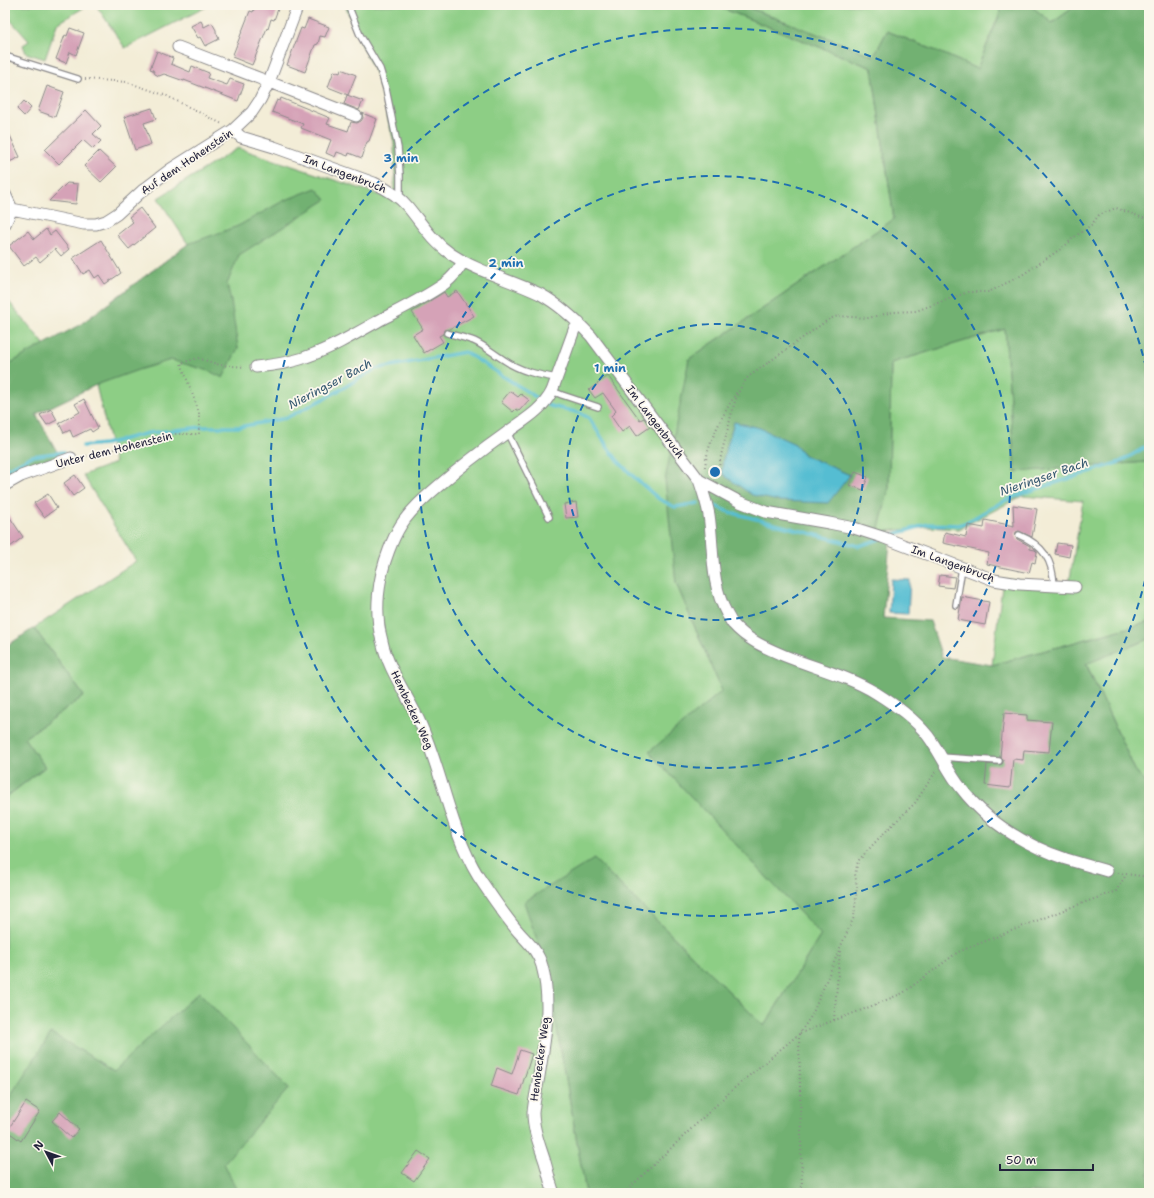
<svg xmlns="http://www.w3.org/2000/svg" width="1154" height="1198" font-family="'Shantell Sans',sans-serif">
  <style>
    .green { fill: #8dce85; stroke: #587860 }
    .forest { fill: #72b172; stroke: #4a6a56; fill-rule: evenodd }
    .water { fill: #55bdd2; stroke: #3c7086 }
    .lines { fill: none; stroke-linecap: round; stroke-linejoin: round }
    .stream { stroke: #55bdd2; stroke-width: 3.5 }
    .building { fill: #d5a2b7 }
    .service-casing { stroke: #8a8889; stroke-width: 8 }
    .minor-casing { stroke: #8a8889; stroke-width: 13 }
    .path { stroke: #8a8889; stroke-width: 2; stroke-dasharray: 1 3; stroke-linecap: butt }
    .service { stroke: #fff; stroke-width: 5.5 }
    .minor { stroke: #fff; stroke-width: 11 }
    .ring { fill: none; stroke: #1f6fb2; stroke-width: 2; stroke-dasharray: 7 5 }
    .labels { text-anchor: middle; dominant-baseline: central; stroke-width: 3.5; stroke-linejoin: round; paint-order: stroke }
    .street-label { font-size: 11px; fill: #22223b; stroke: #fbf7ec }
    .water-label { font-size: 12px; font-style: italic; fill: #345870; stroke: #fbf7ec }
    .centre { fill: #1f6fb2; stroke: #fbf7ec; stroke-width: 2 }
    .ring-label { font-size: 12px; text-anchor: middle; font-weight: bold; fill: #1f6fb2; stroke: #fbf7ec; stroke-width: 3.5; stroke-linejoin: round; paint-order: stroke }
  </style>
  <rect width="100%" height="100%" fill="#fbf7ec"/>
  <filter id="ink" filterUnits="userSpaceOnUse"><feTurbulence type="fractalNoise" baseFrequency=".025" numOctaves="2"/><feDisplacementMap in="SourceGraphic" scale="8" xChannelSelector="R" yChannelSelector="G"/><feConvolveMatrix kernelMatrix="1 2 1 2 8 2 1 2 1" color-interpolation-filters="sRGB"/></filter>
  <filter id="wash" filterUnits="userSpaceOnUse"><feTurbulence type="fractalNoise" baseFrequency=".012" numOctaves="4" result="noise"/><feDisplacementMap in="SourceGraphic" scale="16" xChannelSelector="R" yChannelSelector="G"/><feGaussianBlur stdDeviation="0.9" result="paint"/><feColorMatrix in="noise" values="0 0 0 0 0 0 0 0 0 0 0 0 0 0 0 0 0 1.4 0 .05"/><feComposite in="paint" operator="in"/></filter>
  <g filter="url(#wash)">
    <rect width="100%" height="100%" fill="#f3edd7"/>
    <path class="green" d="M5,5H88L57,24L45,59L26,53L23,45L29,41L5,14Z
      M96,5H210L125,48Z
      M345,5H714L872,68L894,219L689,359L676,583L722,691L650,752L821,935L764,1026L594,859L546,966L586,1193H5V798L45,767L24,738L84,696L34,628L136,561L83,475L115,463L81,324L188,244L158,198L238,148L392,199L395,179L394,142L377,77L357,35Z
      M742,5H997L1001,10L977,69L939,52L887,31L874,56Z
      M1030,5H1077L1052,23Z
      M5,297L45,345L6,366L5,365Z
      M1005,329L1015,472L1146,462L1149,460V622L992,665L1003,579L1069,584L1083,501L1022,496L959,529L928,527L878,532L889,488L891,363Z
      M1149,639V787L1135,770L1086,663Z"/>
    <path class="forest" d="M714,5H742L874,56L887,31L939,52L977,69L1001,11L997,5H1030L1052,23L1077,5H1149V460L1147,462L1015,472L1005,329L891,363L889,488L878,532L891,531L883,618L930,621L942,657L992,665L1149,622V639L1086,664L1135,770L1149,787V1193H586L546,966L524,902L594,859L764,1026L821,935L649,752L722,691L676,583L665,480L689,359L894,219L872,68ZM734,422L795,444L804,455L850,475L722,472L723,460Z
      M316,188L326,200L239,255L227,284L231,301L238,348L223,378L209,371L171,360L138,370L96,385L36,414L60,457L5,481V366L81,324L188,244L238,226L283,201Z
      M34,628L84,696L24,738L45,767L5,798V647Z
      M199,992L289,1088L224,1163L238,1193H5V1104L51,1033L114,1070Z"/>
    <path class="water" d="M734,422L760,428L795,444L804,455L850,475L828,503L778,501L752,495L725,476L722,472L723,460Z
      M891,579L910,580L908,614L889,613Z"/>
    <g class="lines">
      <path class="stream" d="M83,446L105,444L148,433L202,427H239L286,418L331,395L375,369L465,352L550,406L580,413L589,418L609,449L619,462L636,479L659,499L675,507L698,503
        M5,470L32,456L63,452
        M715,506L729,512L859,546L880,539
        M889,536L928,524L959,525L967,522L1002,502L1021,494L1120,462L1149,445"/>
    </g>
    <g id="blocks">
      <path class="building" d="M256,5H268L278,9L274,20L271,19L268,29L267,28L252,65L232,57L250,11L253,12Z
        M308,19L329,27L325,37L320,36L318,44L315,45L305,72L287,65L301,28L304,29Z
        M201,21L204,27L212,23L216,30V32L219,39L205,46L200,37L198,38L191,26Z
        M70,28L84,33L76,55L70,52L66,63L56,59L65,35L67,36Z
        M157,51L173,58L171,64L190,72L192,66L209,73L207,78L227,85L230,79L244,84L238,101L184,80V81L167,75L164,74L159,76L155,74L153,70L150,69Z
        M341,69L356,75L348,95L328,87L334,71L340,73Z
        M47,86L64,92L55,117L38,111Z
        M347,95L363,101L359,110L344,104Z
        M281,98L330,118L327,124L348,131L351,122L357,123L361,121L363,118L362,113L377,119L369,141L367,142L364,150V152L362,158L349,153L348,156L337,152L335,157L326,153L331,140L301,128L303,124L272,112L277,100L280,101Z
        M24,101L31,108L24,116L17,109Z
        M152,108L156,119L144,123L151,144L135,150L124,117Z
        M86,110L101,126L93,134L101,141L93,149L83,140L59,164L45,150Z
        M5,125L20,157L5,164Z
        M99,151L116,167L101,182L84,166Z
        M67,183L78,184L76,204L49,201Z
        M140,208L155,228L129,249L117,235L133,222L129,217Z
        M46,229L50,235L55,231L69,249L61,256L55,249L40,262L36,257L24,266L9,246L28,231L34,239Z
        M101,240L121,273L105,284L99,275L95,278L90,270L83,274L73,258Z
        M457,291L474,316L450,329L444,330L443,334L439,336L443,342L424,353L413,335L423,329L412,312L444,292L447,297Z
        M608,376L640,420L644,418L650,427L637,436L630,426L622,432L611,416L616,411L603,393L595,398L589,390Z
        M510,391L518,397L521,394L529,400L519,411L516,409L513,412L501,402Z
        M84,399L98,428L92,432L90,429L73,437L70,430L64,433L59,423L80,412L75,404Z
        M51,409L57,420L47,425L40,415Z
        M855,472L868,477L863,490L849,485Z
        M75,475L84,488L73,496L64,483Z
        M48,494L57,508L44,517L34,503Z
        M576,502L578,517L566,518L564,504Z
        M1013,505L1037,509L1032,537L1019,531L1016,532L1015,535L1017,539L1030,546V549L1035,550L1037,552L1035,563L1032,562L1029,573L987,564L989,553L943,543L945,532L966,537L968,525L984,528L985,520L1014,526Z
        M5,510L23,537L10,547L5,539Z
        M1057,543L1071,545L1069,557L1055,554Z
        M940,575L955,577L953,588L938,586Z
        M962,597L989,602L985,625L958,620Z
        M1004,713L1027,715V720L1052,722L1049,752L1024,750L1023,760L1013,759L1010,788L985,785L987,764L999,765L1002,764L1003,762V759L1000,757Z
        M520,1050L532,1054L519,1095L491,1086L497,1068L512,1074Z
        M26,1102L40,1111L21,1141L7,1131Z
        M60,1112L79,1129L71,1138L52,1121Z
        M418,1151L430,1159L414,1181L402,1173Z"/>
    </g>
  </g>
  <g filter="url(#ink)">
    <use href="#blocks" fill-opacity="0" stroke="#8a8889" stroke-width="1"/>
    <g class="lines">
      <defs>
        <path id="service" d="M348,5L360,35L380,69L386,89L398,148L400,175V199
          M5,56L78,79
          M447,333C456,336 466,338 474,341C485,346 494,354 504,360C520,371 538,375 557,378
          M552,391L562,395L598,407
          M507,432L549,517
          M1019,535C1043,545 1053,560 1054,586
          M956,605L962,568
          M941,757L999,761"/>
        <path id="minor" d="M178,47L269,82L298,5
          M233,130L241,137L274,147L374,183C387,189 399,196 408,207C422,224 433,242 451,254C478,272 511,280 540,294C560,305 576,320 591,336L699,480C703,492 707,503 709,515C714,549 710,583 727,614C729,617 731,622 733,624C747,640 766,648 785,656C815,668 848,676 876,693C895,705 914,718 928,736C940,752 948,772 961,788C987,822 1025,845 1066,859C1079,863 1093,867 1107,871
          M5,194L12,209
          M5,224L12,209L84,224H96L106,221L117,214L142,191L171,169L233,130L252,112L260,100L269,82L356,116
          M256,367C273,365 290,363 306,357C332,348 357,333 380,320C401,309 424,298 444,284C452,278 459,270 463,261
          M699,480L740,502L766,512L829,523L854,528L882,537L994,580L1019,584L1075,587
          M5,485L21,476L71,458
          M554,1193C550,1183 548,1172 545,1162C540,1146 533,1130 533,1113C534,1101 537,1088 539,1076C545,1040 552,1002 542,966C538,950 526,941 516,929C502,912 490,894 478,876C450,830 443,774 421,725C409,697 388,670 382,641C374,612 378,578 389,550C392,542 396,533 401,525C410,511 423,499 436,488C458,469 481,451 505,434C522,421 542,411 552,391L574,330L579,323"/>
      </defs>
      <use href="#service" class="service-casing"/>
      <use href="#minor" class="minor-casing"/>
      <path class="path" d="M85,79L127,82L167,96L222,124
        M82,457L175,434H199V412L181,363L198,358L220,365L245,367
        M705,467C708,440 724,413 738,390
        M718,477C719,460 724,444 728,428C733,409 735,393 748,377L829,319L838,316L868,318L893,312L916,311L968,292H989L1022,275L1065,246L1073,238L1091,225L1099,215L1116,208L1149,220
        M1118,873L1149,877
        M834,1020L840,951
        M800,1033L862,1010L903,993L958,952L1069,908L1116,891L1126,875
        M799,1034L802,1193
        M624,1193L732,1090L799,1034L812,1015L840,948L854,917L857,887L855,874L858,861L880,837L915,803L936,771"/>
      <use href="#service" class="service"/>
      <use href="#minor" class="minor"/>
    </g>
  </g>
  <g class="ring">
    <circle cx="715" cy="472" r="148"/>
    <circle cx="715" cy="472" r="296"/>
    <path d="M1148 568A444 444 0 1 1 1148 376"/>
  </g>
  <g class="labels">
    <g class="street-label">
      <text transform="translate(187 162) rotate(-34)">Auf dem Hohenstein</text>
      <text transform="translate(345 174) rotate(21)">Im Langenbruch</text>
      <text transform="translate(655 422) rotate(53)">Im Langenbruch</text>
      <text transform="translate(114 450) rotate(-14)">Unter dem Hohenstein</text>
      <text transform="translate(953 564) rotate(20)">Im Langenbruch</text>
      <text transform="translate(412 710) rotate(65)">Hembecker Weg</text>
      <text transform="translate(540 1059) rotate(-82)">Hembecker Weg</text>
    </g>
    <g class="water-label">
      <text transform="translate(330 384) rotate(-28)">Nieringser Bach</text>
      <text transform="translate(1044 477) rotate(-19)">Nieringser Bach</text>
    </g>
  </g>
  <circle cx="715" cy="472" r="6" class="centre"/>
  <g class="ring-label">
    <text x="401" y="162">3 min</text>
    <text x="506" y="267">2 min</text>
    <text x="610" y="372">1 min</text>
  </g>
  <rect width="1154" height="1198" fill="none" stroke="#fbf7ec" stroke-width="20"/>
  <g transform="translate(46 1152) rotate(311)" stroke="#fbf7ec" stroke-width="3" paint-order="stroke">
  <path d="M0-3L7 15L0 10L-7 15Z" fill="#22223b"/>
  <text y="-6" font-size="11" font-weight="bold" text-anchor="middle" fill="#22223b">N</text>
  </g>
  <path d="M1000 1164v6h93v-6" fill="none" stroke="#22223b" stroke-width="2"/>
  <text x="1006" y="1164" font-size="12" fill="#22223b" stroke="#fbf7ec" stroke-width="3" paint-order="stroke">50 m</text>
</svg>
